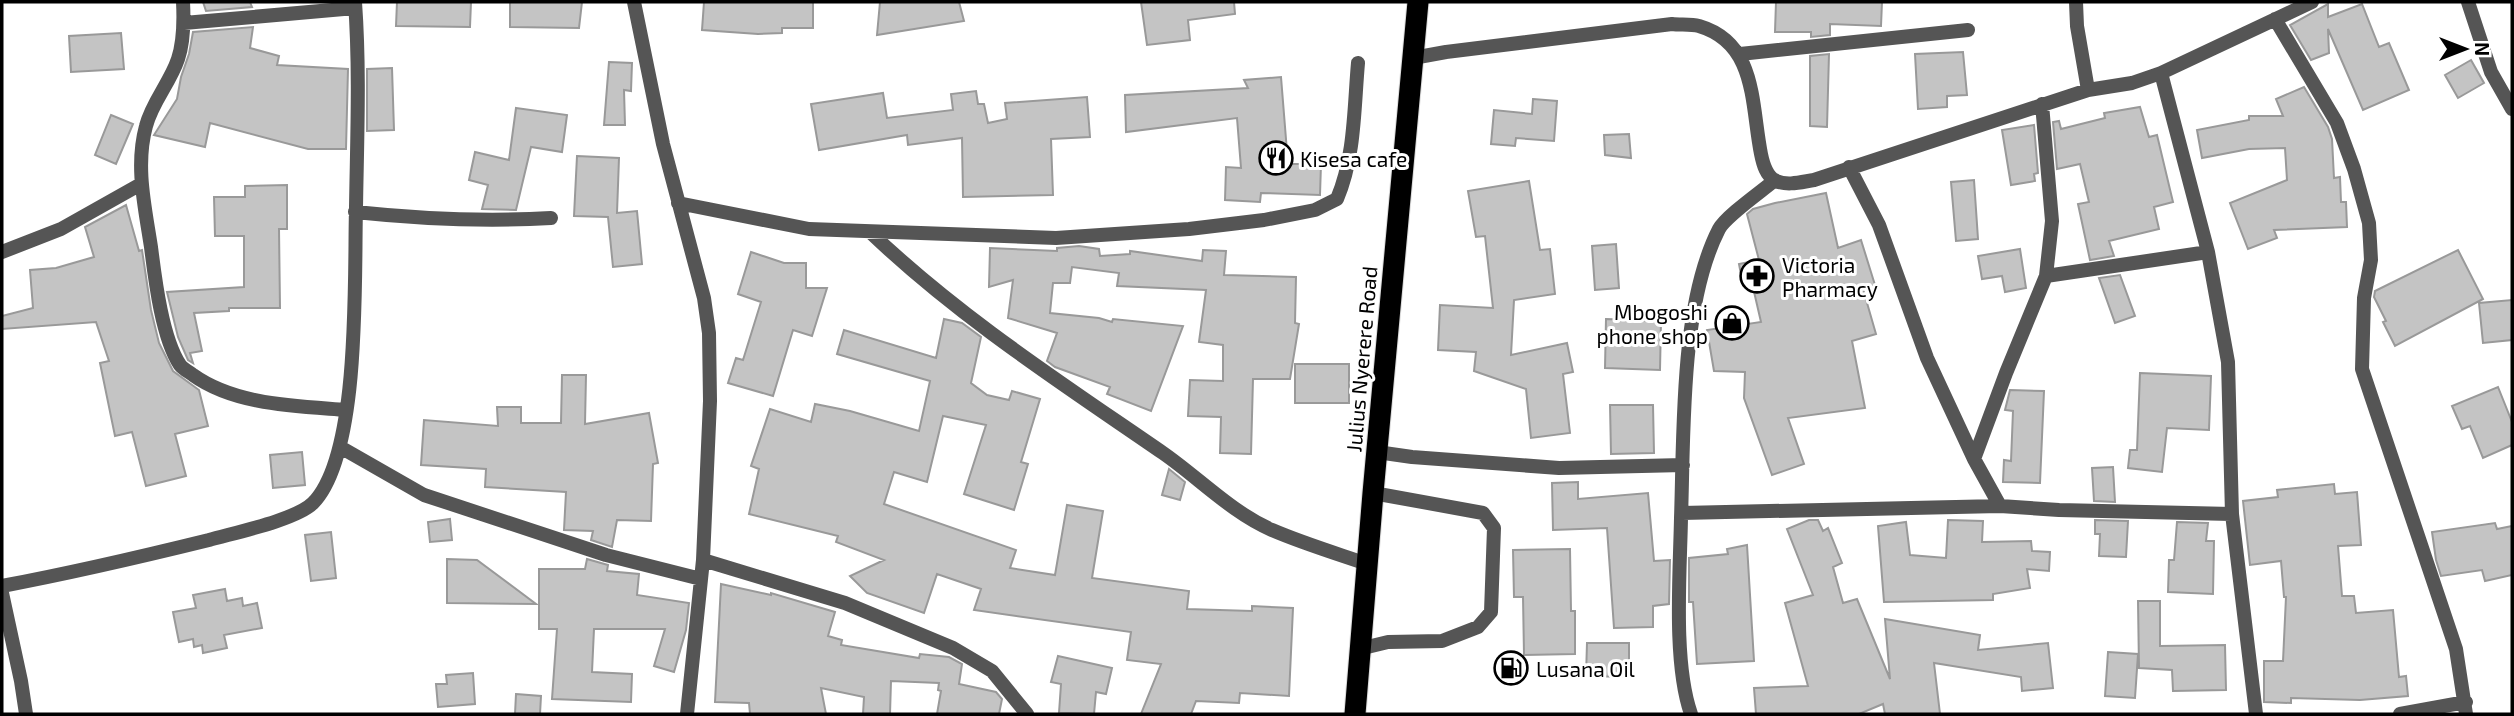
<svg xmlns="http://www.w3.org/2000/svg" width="2514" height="716" font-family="'Exo 2',sans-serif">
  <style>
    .building { fill: #c4c4c4; stroke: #999; stroke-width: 2 }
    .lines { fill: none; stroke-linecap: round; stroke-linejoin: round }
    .highway-casing { stroke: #dbdbdb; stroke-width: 23 }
    .street { stroke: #555; stroke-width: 14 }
    .highway { stroke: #000; stroke-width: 21 }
    .labels { text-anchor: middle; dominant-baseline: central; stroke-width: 6; stroke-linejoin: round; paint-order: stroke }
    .poi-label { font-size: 21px; fill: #000; stroke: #fff; text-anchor: start }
    .street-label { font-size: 21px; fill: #000; stroke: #fff }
  </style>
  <rect width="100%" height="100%" fill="#fff"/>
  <path class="building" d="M203,2H250L252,7L206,11Z
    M397,2H471L470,27L396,26Z
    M510,2H582L579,28L510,27Z
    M704,2H813V28H782V33L758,34L702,30Z
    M880,2H959L964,21L877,35Z
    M1141,2H1234L1235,14L1188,20L1190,40L1147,45Z
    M1776,2H1882L1881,26L1830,24V35L1811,37V32H1775Z
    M2328,4V17L2362,4L2379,47L2389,43L2409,90L2363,110L2328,29L2329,53L2311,60L2290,25Z
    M253,27L250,48L279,56L277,65L348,69L346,149H308L210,123L205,147L154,135L177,99L181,77L189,54L193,32Z
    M121,33L124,69L71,72L69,36Z
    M1963,52L1967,95L1947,96V107L1918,109L1915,54Z
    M1829,54L1827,127L1810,126V56Z
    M2471,60L2484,83L2458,98L2445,75Z
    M609,62L632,63L631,91L624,90L625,125H604Z
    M392,68L394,130L367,131V69Z
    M1281,77L1288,164H1321L1320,195L1261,193L1260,202L1225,200L1226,167L1241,168L1237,118L1126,132L1125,95L1248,88L1244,80Z
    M2304,87L2328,127L2332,139L2334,178L2340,177L2341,202H2346L2347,227L2274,230L2277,238L2248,249L2230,203L2287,180L2285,148L2249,149L2202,158L2197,130L2249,120V116H2283L2276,99Z
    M976,91L978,104H984L988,123L1007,119L1005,103L1087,97L1090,137L1051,139L1053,195L963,197L962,138L908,145L907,135L819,150L811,104L883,93L887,118L953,110L951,94Z
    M1533,99L1557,101L1554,141L1516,138L1515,146L1491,144L1494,110L1532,114Z
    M2140,107L2149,137L2157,135L2173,202L2154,207L2159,229L2109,241L2114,256L2090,260L2078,204L2089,202L2080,164L2057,169L2053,122L2059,121L2061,129L2105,118L2104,113Z
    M516,108L567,115L562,152L531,147L516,210L482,209L488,185L469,180L475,152L509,160Z
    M111,115L133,124L116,164L95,155Z
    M2034,125L2038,173L2034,174L2035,181L2011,185L2002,130Z
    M1629,134L1631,158L1605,155L1604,135Z
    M577,156L619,158L617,213L637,211L642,264L613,267L608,217L574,216Z
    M1974,180L1978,239L1956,241L1951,182Z
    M1529,181L1540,250L1550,249L1555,294L1514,300L1511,355L1567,343L1573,372L1563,374L1570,433L1531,438L1526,389L1474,371L1476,352L1438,350L1440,305L1493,308L1485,236L1476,237L1468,191Z
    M287,185V229H279L280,308H229V311L194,313L202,351L190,353L193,363L188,360L178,337L167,292L244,287V236H215L214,197H245V186Z
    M1826,193L1838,248L1861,240L1875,285L1863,289L1876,334L1852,341L1865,408L1788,418L1804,464L1772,475L1744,398L1745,372L1714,371L1707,330L1761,322L1752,283L1743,285L1739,264L1759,260L1747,214L1753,209L1775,203Z
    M126,205L139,251L142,250L151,310L159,343L173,371L199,390L208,426L175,434L186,476L146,486L132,432L115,436L100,363L109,361L96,322L2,329V316L33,308L30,270L56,268L94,257L85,227Z
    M1616,244L1619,288L1595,290L1592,246Z
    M1079,246L1099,249L1100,256L1130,254V251L1202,261L1203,250L1226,251L1224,275L1296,277L1295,323L1299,324L1290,379H1253L1251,454L1220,453L1221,417L1188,416L1190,380L1223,381V345L1199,342L1206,290L1117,286L1119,273L1072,267L1070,283H1053L1050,313L1099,318L1112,322L1113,319L1183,326L1151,411L1107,394L1110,387L1055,367L1047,361L1057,333L1008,318L1013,280L989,287L990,248L1057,251V248Z
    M2020,249L2026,288L2005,292L2002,276L1982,279L1978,256Z
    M2458,250L2483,299L2395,346L2383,322L2386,321L2374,297L2375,291Z
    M751,252L784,263H806V288H827L812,336L793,330L773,396L728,383L736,358L743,360L761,302L738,294Z
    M2120,275L2135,316L2115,323L2099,278Z
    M2512,300V340L2483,343L2479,303Z
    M944,319L962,323L981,337L971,383L987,395L1009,400L1012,391L1040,399L1021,462L1028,464L1014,510L964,494L986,425L943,416L927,482L894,472L884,504L1016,550L1010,568L1055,575L1067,505L1103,511L1092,578L1189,591L1187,609L1252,611V606L1293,608L1289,696L1240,693L1239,703L1196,701L1191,714H1141L1161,664L1127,660L1131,632L974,610L981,589L937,574L924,613L867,593L850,576L884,560L836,542L838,536L749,514L759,469L751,466L770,409L811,422L815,404L850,411L919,431L930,381L837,354L844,330L936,358Z
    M1606,319L1661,321L1660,370L1605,368Z
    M1295,364H1349V403H1295Z
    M2140,373L2211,376L2209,430L2167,428L2162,472L2128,468L2130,450H2137Z
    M562,375H586L585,424L649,413L658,463L653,464L651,521L617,520L612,547L591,540L593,531L564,530L566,492L485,487L486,469L421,465L424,420L498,426L497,407H521V423H561Z
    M2498,387L2512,422V445L2483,458L2470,426L2462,429L2452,406Z
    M2010,390L2044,391L2040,483L2003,482L2004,460L2011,461L2013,411L2005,410Z
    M1610,405H1653L1654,453L1611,454Z
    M302,452L305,485L273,488L270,455Z
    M2113,467L2115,502L2094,501L2092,468Z
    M1169,469L1185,482L1180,500L1162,495Z
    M1578,482V499L1648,493L1654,561L1670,560L1669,604L1653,606V627L1614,628L1607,528L1553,530L1552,483Z
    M2334,484L2335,494L2357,492L2361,545L2338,546L2342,596H2354L2356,613L2393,610L2399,677L2406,676L2408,696L2360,700L2291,698V703L2264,702V661H2283L2286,597H2284L2281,561L2250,565L2243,501L2278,497L2277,490Z
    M450,519L452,540L430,542L428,522Z
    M1809,520H1818L1823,531L1828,528L1842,563L1833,567L1843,603L1857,599L1890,679L1885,619L1980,635L1978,650L2048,643L2053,688L2022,691L2021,677L1934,663L1940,714H1885L1883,704L1859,714H1756L1754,688L1808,686L1785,603L1813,595L1787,529Z
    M1948,520L1983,521L1982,542L2031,541L2032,551L2050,552L2049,571L2027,569L2030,588L1993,594V600L1884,602L1878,526L1906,522L1910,555L1946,558Z
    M2095,520L2128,521L2126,557L2099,556L2100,534H2095Z
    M2177,522L2208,523L2206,541H2214L2213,594L2168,592L2169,560H2174Z
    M2495,523L2497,529L2512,526V575L2485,581L2482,570L2441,576L2436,560L2432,532Z
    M331,532L336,578L311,581L305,535Z
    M1747,545L1754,661L1697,664L1693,602H1689V558L1728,554L1727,549Z
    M1570,549L1571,611H1575V654L1524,655L1523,597H1514L1513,550Z
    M447,559L477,560L536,604L447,603Z
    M587,559L608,565L607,571L639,574L637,595L689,603L686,630L674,672L654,666L665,629H594L592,672L632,674L631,702L552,699L557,629H539V569H585Z
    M721,584L771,595V593L835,612L828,636L842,640L841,645L919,658L920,654L949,657L962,664L959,684L996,692L1002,699L999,714H937L941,691L938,690L939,683L891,681L890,714H863L864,697L821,688L826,714H750L749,703L715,702Z
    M225,589L227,601L242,598L243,606L257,603L262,628L224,635L227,648L203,653L202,645L194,647L193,639L179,642L173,612L196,608L193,595Z
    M2138,601H2160V646L2225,645L2226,690L2173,691L2172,670L2139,668Z
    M1587,643H1629V677L1586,676Z
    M2108,652L2138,654L2135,698L2105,696Z
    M1058,656L1112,668L1106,694L1096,692L1094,714L1059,713L1061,684L1051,682Z
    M473,673L475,704L438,707L436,684H447L446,675Z
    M516,694L541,696L540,714H515Z"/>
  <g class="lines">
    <defs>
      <path id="highway" d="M1355,714L1373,493L1418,2"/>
    </defs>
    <use href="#highway" class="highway-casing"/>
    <path class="street" d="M183,2C184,21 184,41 178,59C170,83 152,102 146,126C135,166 145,207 151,247C155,279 162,338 180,365C183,369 189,372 193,375C235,405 295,406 346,410
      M634,2L663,144L704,298L709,333L710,401L703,560L687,714
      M2076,2L2077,26L2088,90
      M2468,2L2491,72L2512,109
      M2275,19L2337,123L2354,169L2369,223L2371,260L2364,298L2362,369L2456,649L2466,714
      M184,23L355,8
      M1740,54L1968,30
      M1413,58L1446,52L1672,24C1680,25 1691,24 1699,26C1757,43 1751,104 1761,154C1763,164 1766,176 1776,181C1788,186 1801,182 1814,180L2088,90L2132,83L2161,73L2312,2
      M2161,73L2208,252L2228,362L2232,514L2256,714
      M1849,167L1879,225L1927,358L1974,459L2000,506
      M678,203L809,229L1056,238L1189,229L1264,220L1315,210L1337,199C1355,157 1354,107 1358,63
      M355,212C421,219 485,222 551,218
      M870,232C959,317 1063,384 1163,453C1199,478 1231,512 1272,530C1302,543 1335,553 1367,564
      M2,252L61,229L141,184
      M2046,276L2208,252
      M340,447L424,495L606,555L701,579
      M1377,452L1412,457L1559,468L1683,465
      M1974,459L2006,373L2046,276L2052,221L2042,104
      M1682,513L2000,506L2059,510L2232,514
      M703,560L845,603L953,648L992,671L1027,714
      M2,586C71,573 140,557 209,540C233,533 296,520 313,503C361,454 354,277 356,208C357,140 360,71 355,2
      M2,593L21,681L26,714
      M1359,649L1388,642L1442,641L1478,627L1491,612L1494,528L1483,513L1373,493
      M1691,714C1673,663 1680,573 1681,518C1684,433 1680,305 1719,229C1726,216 1762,191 1775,180
      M2400,714L2466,702"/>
    <use href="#highway" class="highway"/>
  </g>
  <defs>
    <symbol id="restaurant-ring" viewBox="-11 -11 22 22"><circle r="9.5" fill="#fff" stroke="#000" stroke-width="1.5"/><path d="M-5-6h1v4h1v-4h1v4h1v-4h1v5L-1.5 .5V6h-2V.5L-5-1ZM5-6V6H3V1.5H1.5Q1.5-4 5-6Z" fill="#000"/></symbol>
    <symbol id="pharmacy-ring" viewBox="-11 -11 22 22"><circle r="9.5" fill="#fff" stroke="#000" stroke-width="1.5"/><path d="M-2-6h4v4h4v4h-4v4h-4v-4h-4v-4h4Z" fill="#000"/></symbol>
    <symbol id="shop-ring" viewBox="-11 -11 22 22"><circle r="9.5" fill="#fff" stroke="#000" stroke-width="1.5"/><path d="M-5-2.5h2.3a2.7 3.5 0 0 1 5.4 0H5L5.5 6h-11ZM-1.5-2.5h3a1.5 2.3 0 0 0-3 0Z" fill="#000"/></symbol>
    <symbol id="fuel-ring" viewBox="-11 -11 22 22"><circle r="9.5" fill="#fff" stroke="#000" stroke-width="1.5"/><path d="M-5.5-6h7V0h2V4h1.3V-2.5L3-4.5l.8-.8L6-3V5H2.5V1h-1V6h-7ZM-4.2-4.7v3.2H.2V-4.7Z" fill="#000"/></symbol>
  </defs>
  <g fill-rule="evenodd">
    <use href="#restaurant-ring" x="1257" y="139" width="38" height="38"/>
    <use href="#pharmacy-ring" x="1738" y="257" width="38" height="38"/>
    <use href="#shop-ring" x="1713" y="304" width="38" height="38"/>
    <use href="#fuel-ring" x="1492" y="649" width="38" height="38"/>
  </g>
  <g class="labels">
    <g class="poi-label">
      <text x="1300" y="158">Kisesa cafe</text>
      <text x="1782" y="264">Victoria<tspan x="1782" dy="24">Pharmacy</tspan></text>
      <text x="1708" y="311" text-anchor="end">Mbogoshi<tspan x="1708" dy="24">phone shop</tspan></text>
      <text x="1536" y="668">Lusana Oil</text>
    </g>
    <g class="street-label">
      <text transform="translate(1361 359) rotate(-85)">Julius Nyerere Road</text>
    </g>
  </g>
  <rect width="2514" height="716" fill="none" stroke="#000000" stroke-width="7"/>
  <g transform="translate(2465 49) rotate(90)" stroke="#ffffff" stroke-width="5" paint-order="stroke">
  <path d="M0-5L12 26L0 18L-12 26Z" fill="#000000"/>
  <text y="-10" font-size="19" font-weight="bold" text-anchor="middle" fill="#000000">N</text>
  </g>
</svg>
